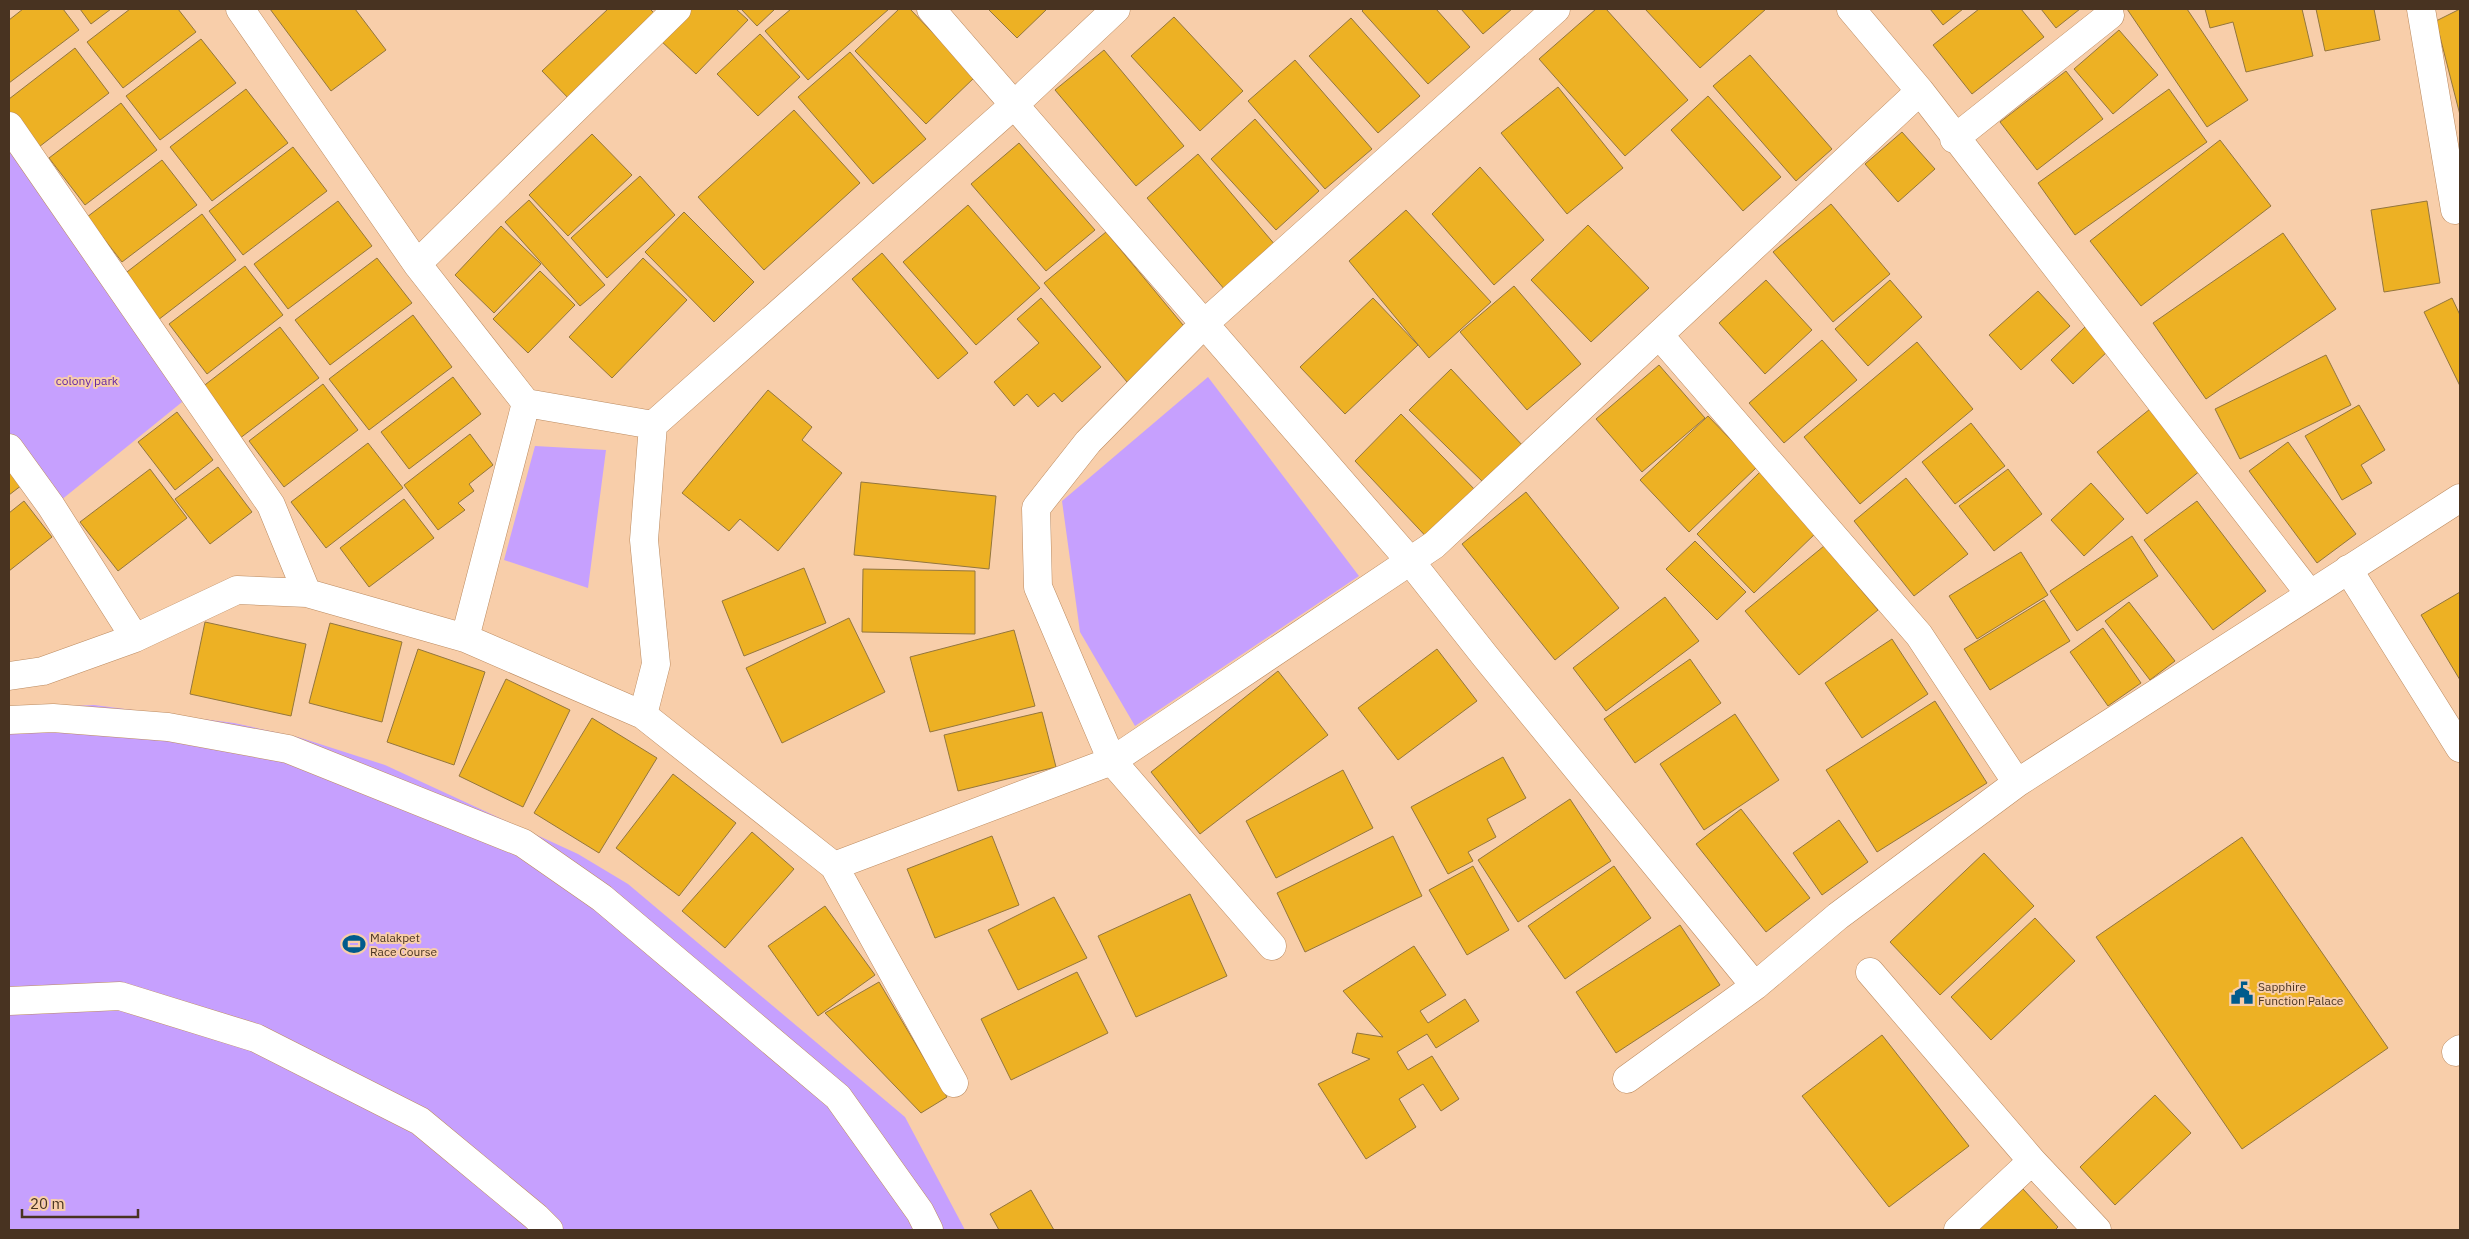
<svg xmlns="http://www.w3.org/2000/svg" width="2469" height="1239" font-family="'IBM Plex Sans',sans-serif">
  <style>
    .park { fill: #c6a0fe }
    .building { fill: #edb124; stroke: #94763d }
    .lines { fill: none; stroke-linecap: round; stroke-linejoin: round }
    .minor-casing { stroke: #bc8b60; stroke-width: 29 }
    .minor { stroke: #fff; stroke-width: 28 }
    .labels { text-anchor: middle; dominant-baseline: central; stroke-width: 4; stroke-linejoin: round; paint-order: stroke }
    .park-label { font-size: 12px; fill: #6526a2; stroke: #f8ceaa }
    .poi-label { font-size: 12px; fill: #483321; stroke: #f8ceaa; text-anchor: start }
  </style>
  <rect width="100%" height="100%" fill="#f8ceaa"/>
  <path class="park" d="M9,139L192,394L55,505L9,440Z
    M1208,377L1359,576L1135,726L1080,632L1062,501Z
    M535,446L606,450L588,588L504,560Z
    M94,705L234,723L298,737L385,765L578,854L628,884L905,1117L965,1230H9V709Z"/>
  <path class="building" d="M23,9H63L79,30L9,83V20Z
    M80,9H111L91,24Z
    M130,9H178L196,32L123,88L87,42Z
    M270,9H355L386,50L331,91Z
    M608,9H650L658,17L572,102L542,71Z
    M689,9H736L748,20L696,74L659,39Z
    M741,9H775L757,26Z
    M791,9H889L808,80L765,31Z
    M899,9H910L975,77L926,124L855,51Z
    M988,9H1047L1017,38Z
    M1364,9H1436L1470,47L1428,84L1362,11Z
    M1461,9H1512L1483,34Z
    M1596,9H1606L1688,100L1625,156L1539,59Z
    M1645,9H1766L1700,68Z
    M1930,9H1963L1943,25Z
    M1979,9H2021L2044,37L1972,94L1933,45Z
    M2041,9H2080L2056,28Z
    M2127,9H2187L2248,100L2207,127Z
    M2205,9H2302L2313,56L2246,72L2233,22L2210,28Z
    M2316,9H2374L2380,40L2325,51Z
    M2460,9V115L2436,21Z
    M1174,17L1243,91L1200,131L1131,56Z
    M1351,18L1420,96L1378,133L1309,56Z
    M2119,30L2158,75L2113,114L2074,69Z
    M760,34L800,77L758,116L717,74Z
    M201,39L236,83L160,140L126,96Z
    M75,48L109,93L35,150L9,117V99Z
    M1104,50L1184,146L1136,186L1055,90Z
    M850,52L926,139L873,184L798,97Z
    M1750,55L1832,149L1796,181L1713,86Z
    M1295,60L1372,149L1325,189L1248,101Z
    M2066,71L2103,119L2037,170L2000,122Z
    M1558,87L1623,168L1567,214L1501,133Z
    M246,89L288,143L212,201L170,147Z
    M2169,89L2207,142L2075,235L2038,183Z
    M1708,96L1781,177L1743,211L1671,130Z
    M121,103L157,150L85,205L49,158Z
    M794,110L860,183L764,270L698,197Z
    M1255,119L1319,191L1276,230L1211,159Z
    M1902,132L1935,169L1898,202L1865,164Z
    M592,134L632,175L568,236L529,195Z
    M2220,140L2271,206L2141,306L2090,241Z
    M1019,143L1095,230L1046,271L971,184Z
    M293,147L327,191L243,255L209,211Z
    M1198,154L1276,246L1225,290L1147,198Z
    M162,160L197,205L122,262L87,217Z
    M1480,167L1544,240L1494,285L1432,214Z
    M640,176L675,215L607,278L571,238Z
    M529,200L605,285L580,306L505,222Z
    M338,201L372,246L288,309L254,264Z
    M2427,201L2440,283L2384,292L2371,210Z
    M1831,204L1890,274L1833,322L1773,252Z
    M968,205L1040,288L976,345L903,262Z
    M1406,210L1491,302L1429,358L1349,261Z
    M684,212L754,282L714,322L645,252Z
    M202,214L236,260L158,320L123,275Z
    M1588,225L1649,288L1591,342L1531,280Z
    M501,226L541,264L494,313L455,275Z
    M1106,232L1188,331L1127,382L1044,283Z
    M2283,233L2336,309L2206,399L2153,323Z
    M882,253L968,353L938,379L852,279Z
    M377,258L412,303L330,365L295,320Z
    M643,258L687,300L612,378L569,337Z
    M245,266L283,315L207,374L169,324Z
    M540,271L575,305L528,353L493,319Z
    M1766,280L1812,330L1765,374L1719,323Z
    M1890,280L1922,317L1868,366L1835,329Z
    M1514,286L1581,364L1527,410L1460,332Z
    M2038,291L2070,326L2021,370L1989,335Z
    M1041,298L1101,367L1062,402L1054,393L1038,407L1027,394L1014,406L994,382L1039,343L1017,319Z
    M1373,298L1418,345L1345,414L1300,367Z
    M2452,298L2460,315V386L2424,312Z
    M413,315L452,367L369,430L329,379Z
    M280,327L319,378L235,442L197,391Z
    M2085,327L2108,351L2073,384L2051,360Z
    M1822,340L1857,380L1784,443L1749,403Z
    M1917,342L1973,409L1860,504L1804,437Z
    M2326,355L2351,405L2240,459L2215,409Z
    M1659,365L1705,418L1642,472L1596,419Z
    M1451,369L1524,447L1485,484L1409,410Z
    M453,377L481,414L409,469L381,432Z
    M323,384L358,430L284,487L249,441Z
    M768,390L812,427L802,440L842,473L778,551L740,519L729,531L682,493Z
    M2359,405L2385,450L2361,465L2372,483L2342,500L2305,436Z
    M2150,409L2201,470L2147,514L2097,452Z
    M177,412L213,460L175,490L138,442Z
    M1401,414L1479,494L1434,545L1355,461Z
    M1708,416L1757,467L1689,532L1640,480Z
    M1971,423L2005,466L1955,504L1922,462Z
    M470,434L493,465L469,484L474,491L458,503L465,510L438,530L404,485Z
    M2288,442L2356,534L2317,563L2249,471Z
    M368,443L403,488L326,548L291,502Z
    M218,467L252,512L210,544L175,499Z
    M9,468L22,485L9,495Z
    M150,469L187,518L118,571L80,522Z
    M2008,469L2042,514L1994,551L1959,506Z
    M1761,471L1819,530L1754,593L1697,534Z
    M1906,478L1968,554L1914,596L1854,521Z
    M861,482L996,496L989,569L854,555Z
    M2091,483L2124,519L2084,556L2051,520Z
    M1526,492L1619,608L1555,660L1462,544Z
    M404,499L434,538L369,587L340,548Z
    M24,501L52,537L9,571V513Z
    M2197,501L2266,591L2213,630L2144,540Z
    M2132,536L2158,576L2077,631L2050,591Z
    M1695,541L1746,592L1717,620L1666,569Z
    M1824,546L1878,610L1799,675L1745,611Z
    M2021,552L2048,595L1977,639L1949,596Z
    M804,568L826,623L744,656L722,601Z
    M863,569L975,571V634L862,632Z
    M2460,592V680L2421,615Z
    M1665,597L1699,641L1606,711L1573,668Z
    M2044,600L2070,641L1990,690L1964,649Z
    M2129,602L2175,661L2150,680L2105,621Z
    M849,618L885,692L782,743L746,668Z
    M205,622L306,644L291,716L190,694Z
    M330,623L402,642L382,722L309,703Z
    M2103,628L2141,683L2108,706L2070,652Z
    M1014,630L1035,706L930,732L910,657Z
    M1892,639L1928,694L1862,738L1825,683Z
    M418,649L485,672L454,765L387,742Z
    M1437,649L1477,701L1398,760L1358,708Z
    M1690,659L1721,703L1635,763L1604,719Z
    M1278,671L1328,735L1200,834L1151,772Z
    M506,679L570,710L523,807L459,776Z
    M1935,701L1987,783L1877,852L1826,770Z
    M1042,712L1056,767L958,791L944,735Z
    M1735,714L1779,780L1704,830L1660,764Z
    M592,718L657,758L599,853L534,813Z
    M1503,757L1526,798L1487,819L1496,837L1468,852L1473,861L1448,874L1411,807Z
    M1343,770L1373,828L1276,878L1246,821Z
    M673,774L736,823L679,896L616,848Z
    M1570,799L1611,861L1518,922L1478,860Z
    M1741,809L1810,898L1766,932L1696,844Z
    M1839,820L1868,862L1822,895L1793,853Z
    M752,832L794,869L725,948L682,911Z
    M992,836L1019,905L935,938L907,869Z
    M1393,836L1422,896L1305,952L1277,893Z
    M2242,837L2388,1048L2242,1149L2096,937Z
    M1984,853L2034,906L1940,995L1890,942Z
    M1473,866L1509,930L1467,955L1429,890Z
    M1614,866L1651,918L1565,979L1528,926Z
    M1190,894L1227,976L1136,1017L1098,936Z
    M1054,897L1087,958L1018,990L988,930Z
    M825,906L875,975L818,1016L768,946Z
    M2035,918L2075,961L1991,1040L1951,997Z
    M1680,925L1720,985L1616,1053L1576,992Z
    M1414,946L1446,995L1420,1011L1428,1023L1465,999L1479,1021L1436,1048L1427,1034L1397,1052L1408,1070L1432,1056L1459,1099L1441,1111L1423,1084L1399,1099L1416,1127L1366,1159L1318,1084L1370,1059L1352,1053L1357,1033L1383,1037L1343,991Z
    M1077,972L1108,1033L1011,1080L981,1019Z
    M879,982L947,1097L921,1113L825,1013Z
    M1882,1035L1969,1146L1889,1207L1802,1096Z
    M2155,1095L2191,1133L2115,1205L2080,1167Z
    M2023,1189L2058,1227L2055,1230H1978Z
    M1031,1190L1054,1230H999L990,1214Z"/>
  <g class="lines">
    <defs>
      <path id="minor" d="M240,9L417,264L526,403L465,638
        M931,9L1410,561L1485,656L1755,986
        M1851,9L1920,91L2309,593
        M2421,9L2455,210
        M9,126L271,505L307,593
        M1954,139L2110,15
        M417,264L677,9
        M1660,336L1919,635L2017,783
        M526,403L653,425
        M9,448L51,506L135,638
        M2348,569L2460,748
        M9,676L43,671L135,638L237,590L307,593L465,638L643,715L834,866L954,1083
        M643,715L656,664L644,540L653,425L1015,104L1116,9
        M9,720L53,718L168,727L288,749L523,843L602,898L838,1097L920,1212L929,1230
        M834,866L1112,761L1434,545L1920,91
        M1272,946L1112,761L1038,587L1036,508L1088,442L1205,323L1556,9
        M1870,972L2032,1161L2097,1230
        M9,1001L120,996L256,1038L420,1121L536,1217L549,1230
        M2456,1052L2460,1049
        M1627,1079L1755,986L1838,916L2017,783L2460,498
        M1958,1230L2032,1161"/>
    </defs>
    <use href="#minor" class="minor-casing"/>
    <use href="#minor" class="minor"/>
  </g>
  <defs>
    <symbol id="stadium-bare" viewBox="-9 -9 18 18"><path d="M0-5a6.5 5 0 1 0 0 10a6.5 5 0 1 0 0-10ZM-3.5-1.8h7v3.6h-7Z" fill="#005b8c" stroke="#f8ceaa" stroke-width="2.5" paint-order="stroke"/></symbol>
    <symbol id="civic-bare" viewBox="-9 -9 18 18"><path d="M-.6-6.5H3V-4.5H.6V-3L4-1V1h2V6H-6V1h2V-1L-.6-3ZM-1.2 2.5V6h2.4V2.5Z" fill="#005b8c" stroke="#f8ceaa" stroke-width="2.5" paint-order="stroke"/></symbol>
  </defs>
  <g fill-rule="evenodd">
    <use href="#stadium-bare" x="338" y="928" width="32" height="32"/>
    <use href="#civic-bare" x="2226" y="977" width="32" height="32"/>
  </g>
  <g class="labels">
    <g class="park-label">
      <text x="87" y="380">colony park</text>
    </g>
    <g class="poi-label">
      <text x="370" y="937">Malakpet<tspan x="370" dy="14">Race Course</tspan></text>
      <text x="2258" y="986">Sapphire<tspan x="2258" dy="14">Function Palace</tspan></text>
    </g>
  </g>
  <rect width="2469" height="1239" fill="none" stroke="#483321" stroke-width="20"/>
  <path d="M22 1209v8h116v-8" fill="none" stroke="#483321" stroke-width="2.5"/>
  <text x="30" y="1209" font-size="15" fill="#483321" stroke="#f8ceaa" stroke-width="4" paint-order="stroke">20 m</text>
</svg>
